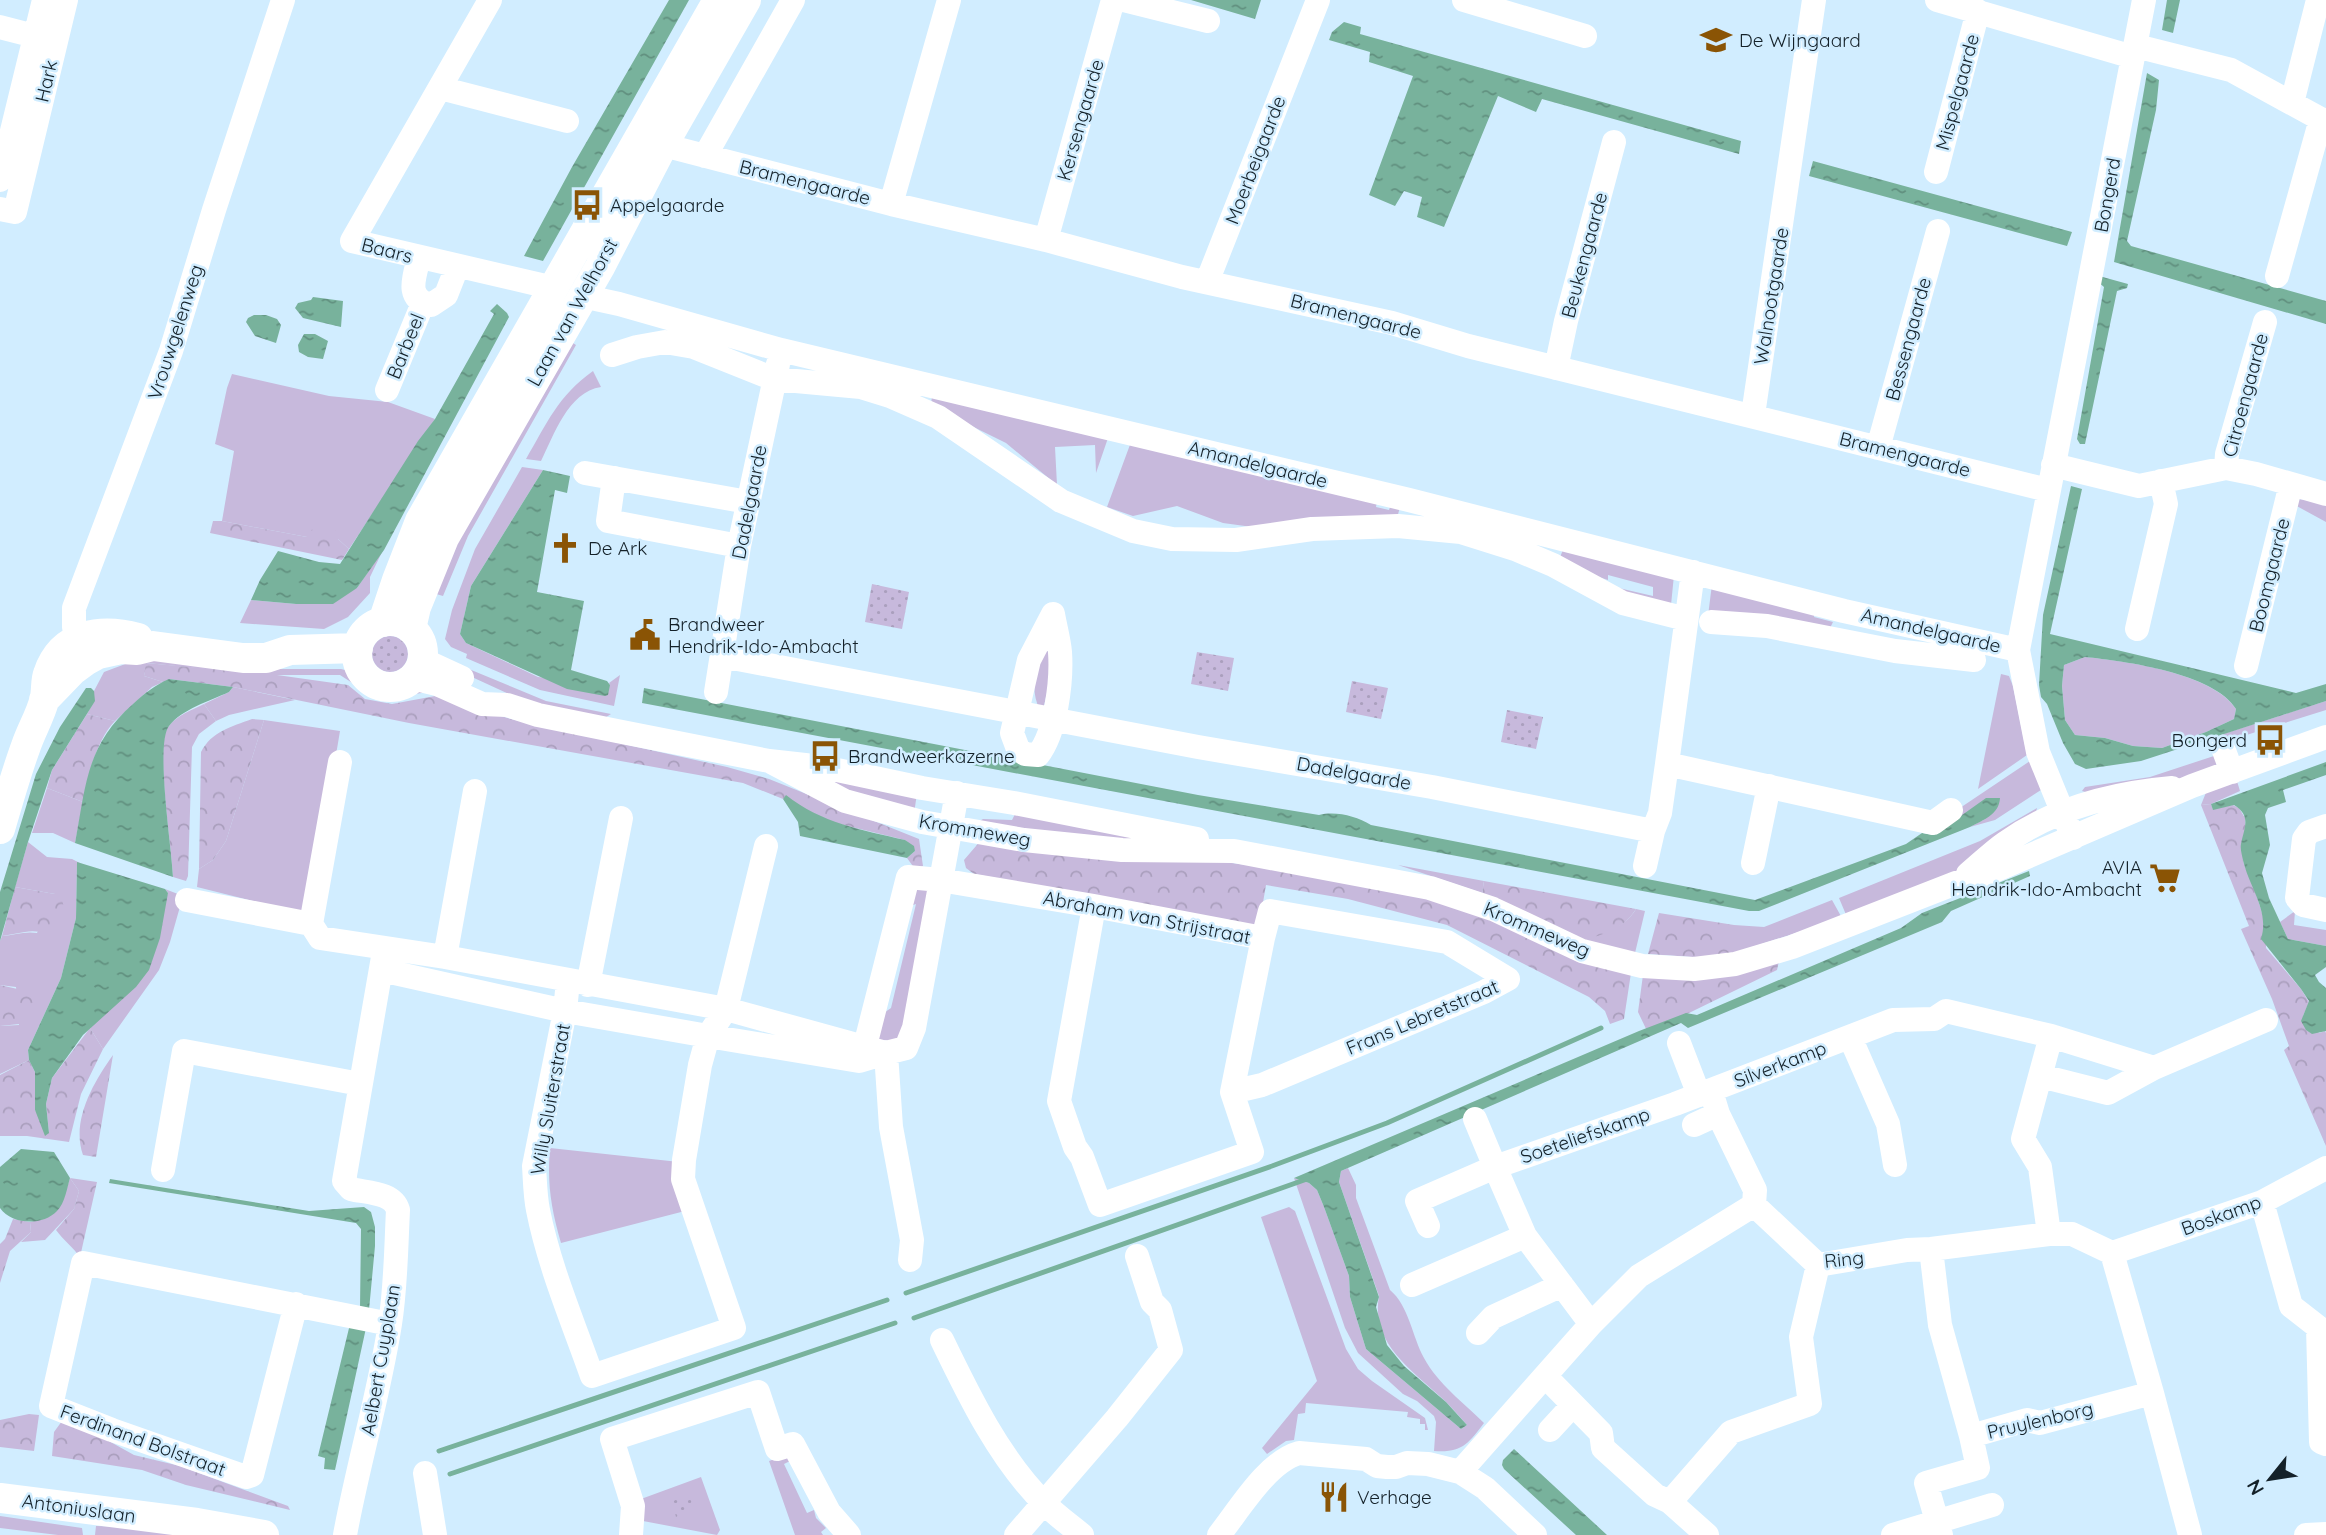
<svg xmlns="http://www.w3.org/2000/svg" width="2326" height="1535" font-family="Quicksand,sans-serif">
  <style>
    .grass { fill: #c7b9dc }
    .forest { fill: url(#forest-crowns) }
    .park { fill: url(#park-dots) }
    .water { fill: url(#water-ripples); fill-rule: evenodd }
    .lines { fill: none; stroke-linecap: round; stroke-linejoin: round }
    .stream { stroke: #78b29c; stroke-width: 5 }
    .minor { stroke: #fff; stroke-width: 24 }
    .major { stroke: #fff; stroke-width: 30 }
    .labels { text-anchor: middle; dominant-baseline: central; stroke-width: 5; stroke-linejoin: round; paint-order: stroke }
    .poi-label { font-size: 19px; fill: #142129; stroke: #d1edff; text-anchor: start }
    .street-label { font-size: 19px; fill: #142129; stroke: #d1edff }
  </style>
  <defs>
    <pattern id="forest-crowns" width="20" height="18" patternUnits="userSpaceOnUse" patternTransform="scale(1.75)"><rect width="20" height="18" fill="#c7b9dc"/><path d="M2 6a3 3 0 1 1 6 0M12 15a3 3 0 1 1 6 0" fill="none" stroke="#aa9fbd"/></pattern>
    <pattern id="park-dots" width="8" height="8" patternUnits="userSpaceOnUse" patternTransform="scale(1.75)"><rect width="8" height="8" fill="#c7b9dc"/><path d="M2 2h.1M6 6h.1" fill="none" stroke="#aa9fbd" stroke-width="1.8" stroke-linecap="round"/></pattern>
    <pattern id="water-ripples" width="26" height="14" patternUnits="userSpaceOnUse" patternTransform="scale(1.75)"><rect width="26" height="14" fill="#78b29c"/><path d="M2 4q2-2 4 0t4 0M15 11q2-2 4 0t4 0" fill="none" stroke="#61907f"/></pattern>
  </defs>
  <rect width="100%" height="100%" fill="#d1edff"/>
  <path class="grass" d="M567,339L576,345L468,536L443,596L426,591Z
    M593,371L601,387C568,392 554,435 541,461L526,459C547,423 558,396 593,371Z
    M232,374L329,396L388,402L435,419L349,549L338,539L307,537L222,521L234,451L215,444L227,388Z
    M932,395L1108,438L1096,473L1095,445L1055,447L1057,485L1006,443L931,406Z
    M1131,442L1377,501L1376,507L1389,510L1391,504L1400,507L1397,518L1267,529L1223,523L1177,506L1133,516L1107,507Z
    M522,467L543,470L471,586L460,634L466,643L538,677L610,685L609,683L620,675L614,706L540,690L466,658L467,654L451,647L445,639L452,610L475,549Z
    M2294,499L2326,501V522L2293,504Z
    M1564,547L1674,575L1671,605L1650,601L1610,586L1653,596V587L1608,575V580L1589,574L1559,560Z
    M383,550L370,577V593L348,617L324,629L240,623L251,600L296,604L357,588Z
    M1712,584L1815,611L1814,617L1833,622L1830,628L1708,616Z
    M1044,641L1053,666L1043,710H1040C1028,687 1038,664 1044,641Z
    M115,657L259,669H341C352,671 357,678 365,684C380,697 398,693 415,686L428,692L388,698L371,695L340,675H264L147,663L144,676L163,682L152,687L115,721L87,714L94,701V691L104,672L128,663Z
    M2085,657C2125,661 2213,673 2236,709L2234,719L2206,732L2162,748L2133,746L2105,738L2075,735L2065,720L2062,686L2064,665Z
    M464,667L546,701L611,714L600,721L520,699L461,672Z
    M2001,674L2009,676L2013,686L2027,755L1978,789Z
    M233,687L295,700L229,715L216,721L204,704L229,692Z
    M2326,701V710L2224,742L2223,734Z
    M264,720L340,731L310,910L305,914L197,887L199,869L213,860L226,841Z
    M2220,754L2223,761L2195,776L2096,795L2082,791L2085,787L2150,777Z
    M2030,761L2041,790L1995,820L1970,827L1985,819L1960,818L1954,812Z
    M821,774L917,793L914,814L875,807Z
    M2236,778L2240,791L2211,804L2201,805L2207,790Z
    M47,788L83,802L75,843L53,833H32Z
    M2037,808L2035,816L1973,862L1944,878L1847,917L1839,898L1980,841Z
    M1017,810L1199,844L1120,842L978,822L983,819L1012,820Z
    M28,842L47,857L72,859L82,864L77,863L76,918L61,978L28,1050L29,1060L0,1074V1026L19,1025L16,987L0,985V941L2,936C14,935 25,931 37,933L55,894L15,887Z
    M1398,865L1484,881L1482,893Z
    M912,887L930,888L907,1023L898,1041L872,1040L878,1017L891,1008L916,904L905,908Z
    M165,889L183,896L170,942L159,970L103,1049L90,1028L109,1009L168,893Z
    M1832,900L1842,918L1734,953V925L1764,927Z
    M1636,909L1645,911L1635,953L1578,939C1599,933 1624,930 1636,909Z
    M2295,911L2294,925L2326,930V946L2288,939L2280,922Z
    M550,1148L679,1162L685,1211L561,1243C551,1208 547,1184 550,1148Z
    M1348,1168L1356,1185V1198L1390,1290C1409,1306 1412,1336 1424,1358C1438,1384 1464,1403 1484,1423C1468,1444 1462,1453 1434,1451L1436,1422L1434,1416L1417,1401L1403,1394L1358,1353L1345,1328L1294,1178L1309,1183L1317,1190L1324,1207L1349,1276L1350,1297L1366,1349L1461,1429L1467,1425C1460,1417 1453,1409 1445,1401C1415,1372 1370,1345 1379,1296L1339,1182L1341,1171Z
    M70,1178L79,1191L74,1209L45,1240L21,1242L31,1232L30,1222C53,1217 64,1199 70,1178Z
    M1289,1207L1295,1211L1346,1349L1358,1369L1372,1381L1425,1418L1428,1430H1425V1424H1420V1419L1407,1417L1408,1412L1306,1403L1305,1413L1298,1414L1294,1440L1286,1441L1267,1454L1262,1448L1317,1381L1261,1217Z
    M787,1455L790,1461L784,1464L807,1513L814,1510L816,1518L826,1528L821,1532L823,1535H795L769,1461Z
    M701,1477L720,1530L717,1535L643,1521L641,1499Z
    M0,1516L82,1528L83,1535H58L0,1528Z
    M96,1526L133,1527L201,1535H95Z"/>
  <path class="forest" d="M213,521H222L307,537L313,528L324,525L334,527L338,539L349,549L342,560L210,533Z
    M146,663L277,675L348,685L365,699L392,704L435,696L511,719L727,767L769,779L919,839L923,866L915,869L907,858L915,851L905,840L831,822L799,806L786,796L783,799L743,783L409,723L233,687L169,679L163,682L144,676Z
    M204,704L216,721L199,734L192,747L188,876L186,881L173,877C172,849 155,745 168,727C177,715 192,710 204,704Z
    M87,714L115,721C97,739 87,778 83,802L47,788L52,770Z
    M252,719L264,720L226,841L213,860L199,869L201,752C212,731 231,727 252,719Z
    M2211,804L2213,809L2233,805L2239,808L2245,818L2246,830L2242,842L2244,865L2254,887L2266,926V948L2301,989L2309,1002L2303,1016L2319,1033L2325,1031L2326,1033V1146L2284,1050L2289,1046L2272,999L2241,929L2249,926L2201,805Z
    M982,839L1174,856L1312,873L1468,908L1631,973L1624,1019L1610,1024L1605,1011L1589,997L1447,925L1348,899L1266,885L1259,926L974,874L966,868L964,860Z
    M1484,881L1636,909C1624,929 1599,938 1578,939L1482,893Z
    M15,887L55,894L62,898L64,909L60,928C48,936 38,929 25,932C17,933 10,935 2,936Z
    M1659,913L1734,925V953L1707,958L1648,954Z
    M1779,961L1777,970L1648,1033L1638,1012L1643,975Z
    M0,985L35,993L36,1002L29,1023L0,1026Z
    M90,1028L103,1049L81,1094L69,1142L27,1136H0V1075L29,1060L35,1072V1110L49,1133L46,1104L52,1078Z
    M113,1055L96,1157L83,1155C71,1121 93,1083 113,1055Z
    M70,1178L97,1182L80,1257C73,1247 63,1240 56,1230L74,1209L79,1191Z
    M13,1219L30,1222L31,1232L10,1251L0,1283V1244L5,1239Z
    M29,1414L39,1415L34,1451L0,1447V1420Z
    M71,1420L134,1455L180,1466L288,1506L290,1510L186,1485L142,1470L52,1456L54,1432L62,1421Z"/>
  <path class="park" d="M872,584L909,592L902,629L865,622Z
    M372 654a18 18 0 1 1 36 0a18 18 0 1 1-36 0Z
    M1197,652L1234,658L1228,691L1191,684Z
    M1352,681L1388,688L1381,719L1346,712Z
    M1507,710L1543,717L1536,749L1501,742Z
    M690,1496L695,1512L676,1517L672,1501Z"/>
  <path class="water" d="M669,0H689L543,261L524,256L572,167Z
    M1191,0H1261L1255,19Z
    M2167,0H2180L2173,33L2162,30Z
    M1344,22L1361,27L1360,34L1741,141L1739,154L1542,99L1536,112L1498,96L1444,227L1417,217L1422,197L1404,191L1395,206L1369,195L1413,76L1369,62L1370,52L1329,40L1332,32Z
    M2147,73L2159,80L2156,110L2127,241L2131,246L2326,301V324L2114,262Z
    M1813,161L2072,232L2067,246L1809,176Z
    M2099,276L2128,284L2127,288L2117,291L2085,444H2080L2077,439L2104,287L2097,281Z
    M313,297L343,301L341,327L303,318L295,308L298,303L311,300Z
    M497,304L507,313L509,317L384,550L357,588L333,604H296L251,600L260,580L278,551L319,562L340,564L418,441L435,419L494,314L490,311Z
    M254,315H266L277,319L281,325L276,343L255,336L246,322L248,318Z
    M304,334H315L328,341L323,359L308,357L299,352L298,345Z
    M543,470L570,476L567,493L555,490L537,592L584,601L571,670L607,681L610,685L608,695L605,696L567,689L466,643L460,634L471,586Z
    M2071,486L2082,489L2050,634L2296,693L2326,684V701L2141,761L2086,769L2075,764L2063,743L2047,704L2041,697L2039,685L2043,615ZM2085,657C2124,661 2214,673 2236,709L2234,719L2206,732L2162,748L2133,746L2105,738L2075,735L2065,720L2062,686L2064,665Z
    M169,679L233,687L229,692C210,701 182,709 169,726C155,744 172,849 173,877L75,843C86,785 86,745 133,704C145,693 155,685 169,679Z
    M86,688H91L94,691L95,701L52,770L28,842L0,941V892L36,774L60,727Z
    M644,688L1198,795L1319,815C1336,811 1356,816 1371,825L1755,900L1906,844L1922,833L1934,835L1986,798H2000C1999,815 1983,820 1970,827L1759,911H1749L642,703Z
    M2326,762V775L2283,790L2286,802L2268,808L2265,815L2270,845L2262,873L2269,898L2288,939L2326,946V967L2315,975L2319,982L2326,988V1031L2312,1034L2306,1030L2301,1021L2309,1001L2301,989L2261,939C2270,911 2249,887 2243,860C2242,855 2240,849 2241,844C2244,828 2252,816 2234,805L2213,810L2211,804Z
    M786,795C821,823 862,830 905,840L914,846L915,851L907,858L800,836L798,822L783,799Z
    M77,862L165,889L168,893L160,938L149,970L136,987L83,1035L52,1078L46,1104L49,1133L45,1136L35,1110V1072L29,1060L28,1050L61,978L76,918Z
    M2029,871L2030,876L1951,911L1942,922L1688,1028L1681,1023L1341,1171L1339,1182L1379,1297L1376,1307L1387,1345L1404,1366L1446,1402L1467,1425L1461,1429L1366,1349L1350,1297L1349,1276L1324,1207L1317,1190L1309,1183L1294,1178L1639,1031L1686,1013L1697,1015L1901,928L1922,913Z
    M21,1149L54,1152L70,1178C67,1188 65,1203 57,1211C43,1226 12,1225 0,1208V1167Z
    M110,1179L309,1211L364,1207L371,1212L375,1227V1246L369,1310L360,1308L361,1229L356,1223L109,1183Z
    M350,1324L366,1328L335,1470L324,1469L325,1458L318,1456Z
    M1514,1449L1607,1535H1576L1504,1469L1502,1465L1503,1460Z"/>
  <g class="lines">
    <path class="stream" d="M906,1293L1272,1166L1387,1123L1601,1028
      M914,1318L1307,1179
      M439,1451L887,1300
      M450,1474L895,1323"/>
    <path class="minor" d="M490,0L352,241L554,288
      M1124,0L1208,21
      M1464,0L1585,36
      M1937,0L2133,57
      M0,27L50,40
      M2136,46L2231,70L2326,122
      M440,88L567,121
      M2292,103L2318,0
      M663,145L891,204L1046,240L1182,277L1392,323L1468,346L2048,490
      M705,156L793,0
      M1936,172L1978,11
      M0,180L44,0
      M891,204L949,0
      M0,209L15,212L66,0
      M1046,240L1113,0
      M419,258C414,278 405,299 431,305L446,295L457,267
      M2277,276L2321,119
      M1207,282L1318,0
      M582,296L619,304L781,350L1409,500L1844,611L2018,650
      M612,355L637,347L665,342L694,347L774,379L861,387L890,396L938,417L1061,501L1133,531L1172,539L1236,540L1312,529L1398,526L1461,532L1515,549L1553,565L1623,603L1686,619
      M1556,368L1566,321L1614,142
      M387,390L423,303
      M1753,415L1814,0
      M1878,448L1938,231
      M2053,465L2139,486L2226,468L2256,474L2326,494
      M2226,468L2227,454L2265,322
      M585,473L748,502
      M614,478L608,521L739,546
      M1053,614C1055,626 1059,640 1060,652C1062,681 1056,732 1038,755L1025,754L1018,749L1012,733L1029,660Z
      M1711,622L1767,626L1895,651L1974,660
      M2137,629L2166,504L2161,481
      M85,656L74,627V608L171,351L214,210L283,0
      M722,656L1198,747L1432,787L1653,831L1660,813L1667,764L1693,572
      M423,660L462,678
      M2246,666L2291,484
      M412,678L437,684L482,704L507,705L538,715L617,731L769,761L823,767L922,788L1014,803L1197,839
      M716,692L739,546L778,364
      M2223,748L2232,772
      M769,761L845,801L922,822L1024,840L1122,850L1234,851L1430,888L1493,909L1582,951L1642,966L1694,969L1735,964L1792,947L1956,883L1980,877L2192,786L2326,737
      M1667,764L1933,823L1951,810
      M2326,826L2309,832L2304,839L2297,898L2303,905L2326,910
      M2073,838L2038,752L2018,650L2144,0
      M1753,863L1769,786
      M1645,866L1653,831
      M1968,874C1980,864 1992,852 2005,843C2053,809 2114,793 2172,788
      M187,900L311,924L340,762
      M311,924L320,938L445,957L726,1009L886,1053L906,1048L914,1028L957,793
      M445,957L475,791
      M381,970L565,1011L708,1036L859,1061L886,1053L891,1127L912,1240L910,1260
      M568,981L565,1011L534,1166C535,1180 535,1195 538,1210C549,1266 573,1322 592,1376L734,1328L683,1179L684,1160L700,1065L708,1036L726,1009L766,846
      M588,985L621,818
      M1850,1037L1888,1124L1895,1165
      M1679,1043L1699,1095
      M865,1046L908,877L940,880L1094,906L1263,938L1232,1092L1252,1152L1100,1205L1082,1157L1075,1147L1059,1101L1094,906
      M2041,1076L2108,1093L2154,1068L2266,1020
      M1711,1091L1718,1114L1755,1190L1754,1205
      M1232,1092L1262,1085L1484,992L1508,979L1447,942L1270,911L1263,938
      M1694,1125L1718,1114
      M163,1170L184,1051L360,1084
      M2262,1202L2291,1306L2318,1327L2321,1442L2326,1444
      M1428,1226L1417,1201L1495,1167L1475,1119
      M2049,1234L2040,1167L2023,1139L2051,1036
      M1931,1249L1940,1325L1971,1436
      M2112,1253L2262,1202L2326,1168
      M1412,1285L1525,1236
      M296,1304L252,1475L246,1477L112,1430L51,1406L83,1263L390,1324
      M1591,1324L1525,1236L1495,1167L1675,1104L1893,1020L1934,1019L1946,1011L2051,1036L2154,1068
      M1478,1333L1493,1317L1562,1285
      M942,1340C969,1396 1000,1460 1045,1504C1056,1515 1070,1525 1082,1535
      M1546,1377L1601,1433L1603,1448L1655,1495L1670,1502L1707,1535
      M1550,1430L1573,1405
      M1460,1472L1591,1324L1639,1276L1754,1205L1818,1265L1907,1250L1931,1249L2049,1234H2072L2112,1253L2152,1393L2190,1535
      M425,1473L435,1535
      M1670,1502L1731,1432L1810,1404L1801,1337L1818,1265
      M345,1535C358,1464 379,1395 390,1324C396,1286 396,1248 398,1210C393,1192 367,1193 351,1189L344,1181L383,957
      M631,1535L633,1506L612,1439L758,1392L777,1449L793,1444L829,1512L849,1535
      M1016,1535L1117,1418L1171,1350L1160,1310L1152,1302L1137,1256
      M1219,1535C1239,1510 1267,1462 1299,1453L1366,1459L1377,1466L1387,1467H1396L1407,1463L1428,1464L1460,1472L1485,1488L1535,1535
      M1893,1535L1992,1505
      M1941,1535L1926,1483L1978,1468L1971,1436L2027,1420L2040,1423L2152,1393
      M2306,1535L2326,1534"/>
    <path class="major" d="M357 654a33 33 0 1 1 66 0a33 33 0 1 1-66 0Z
      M383,622L397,580L420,521L718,0
      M411,629L416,607L444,538L600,267L663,145L746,0
      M44,700L72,671L87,660L98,654L121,649L137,650L153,646L243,658H266L290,650L358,648
      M0,829C8,802 16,773 26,746C31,731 40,716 44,701C47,692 45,682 48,674C62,633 101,628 138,638
      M0,1498L197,1523L264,1535"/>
  </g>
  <defs>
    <symbol id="school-bare" viewBox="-9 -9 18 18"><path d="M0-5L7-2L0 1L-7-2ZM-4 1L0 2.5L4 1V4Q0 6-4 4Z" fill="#8a5405" stroke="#d1edff" stroke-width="2.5" paint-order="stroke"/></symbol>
    <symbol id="bus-bare" viewBox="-9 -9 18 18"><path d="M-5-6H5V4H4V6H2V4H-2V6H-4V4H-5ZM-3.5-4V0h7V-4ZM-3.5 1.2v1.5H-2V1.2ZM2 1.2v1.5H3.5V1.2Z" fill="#8a5405" stroke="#d1edff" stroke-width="2.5" paint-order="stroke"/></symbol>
    <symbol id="church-bare" viewBox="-9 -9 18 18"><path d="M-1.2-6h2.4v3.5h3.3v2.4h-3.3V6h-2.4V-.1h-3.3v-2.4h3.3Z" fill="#8a5405" stroke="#d1edff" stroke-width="2.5" paint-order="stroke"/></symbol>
    <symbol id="civic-bare" viewBox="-9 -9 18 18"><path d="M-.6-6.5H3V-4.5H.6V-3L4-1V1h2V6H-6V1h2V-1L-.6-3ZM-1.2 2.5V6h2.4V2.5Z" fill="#8a5405" stroke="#d1edff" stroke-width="2.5" paint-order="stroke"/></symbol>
    <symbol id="supermarket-bare" viewBox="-9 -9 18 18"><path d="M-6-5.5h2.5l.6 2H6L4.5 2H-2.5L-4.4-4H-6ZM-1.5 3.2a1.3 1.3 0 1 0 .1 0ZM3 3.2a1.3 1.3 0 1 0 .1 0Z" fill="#8a5405" stroke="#d1edff" stroke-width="2.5" paint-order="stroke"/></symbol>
    <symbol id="restaurant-bare" viewBox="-9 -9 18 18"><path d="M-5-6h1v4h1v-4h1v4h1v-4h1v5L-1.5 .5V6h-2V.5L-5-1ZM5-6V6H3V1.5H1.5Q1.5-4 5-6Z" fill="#8a5405" stroke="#d1edff" stroke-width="2.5" paint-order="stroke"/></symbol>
  </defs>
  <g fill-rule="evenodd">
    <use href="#school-bare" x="1694" y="18" width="44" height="44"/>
    <use href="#bus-bare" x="565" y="183" width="44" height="44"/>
    <use href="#church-bare" x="543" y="526" width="44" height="44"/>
    <use href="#civic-bare" x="623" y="613" width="44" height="44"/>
    <use href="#bus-bare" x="2248" y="718" width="44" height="44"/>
    <use href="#bus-bare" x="803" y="734" width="44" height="44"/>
    <use href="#supermarket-bare" x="2143" y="856" width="44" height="44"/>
    <use href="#restaurant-bare" x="1312" y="1475" width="44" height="44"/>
  </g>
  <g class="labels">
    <g class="poi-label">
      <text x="1739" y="40">De Wijngaard</text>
      <text x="610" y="205">Appelgaarde</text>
      <text x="588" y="548">De Ark</text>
      <text x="668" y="624">Brandweer<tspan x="668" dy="22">Hendrik-Ido-Ambacht</tspan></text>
      <text x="2247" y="740" text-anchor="end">Bongerd</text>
      <text x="848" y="756">Brandweerkazerne</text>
      <text x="2142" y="867" text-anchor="end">AVIA<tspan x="2142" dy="22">Hendrik-Ido-Ambacht</tspan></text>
      <text x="1357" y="1497">Verhage</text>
    </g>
    <g class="street-label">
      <text transform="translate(46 81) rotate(-77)">Hark</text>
      <text transform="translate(1957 92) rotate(-75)">Mispelgaarde</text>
      <text transform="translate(1080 120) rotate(-74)">Kersengaarde</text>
      <text transform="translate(1255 160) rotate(-69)">Moerbeigaarde</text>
      <text transform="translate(805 182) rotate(14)">Bramengaarde</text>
      <text transform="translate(2107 195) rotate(-80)">Bongerd</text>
      <text transform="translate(387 250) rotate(14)">Baars</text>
      <text transform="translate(1584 255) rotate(-75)">Beukengaarde</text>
      <text transform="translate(1771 296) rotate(-81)">Walnootgaarde</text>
      <text transform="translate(572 312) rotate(-61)">Laan van Welhorst</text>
      <text transform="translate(1356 316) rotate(14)">Bramengaarde</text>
      <text transform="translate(175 332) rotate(-72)">Vrouwgelenweg</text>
      <text transform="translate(1908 339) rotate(-75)">Bessengaarde</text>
      <text transform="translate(405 346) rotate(-68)">Barbeel</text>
      <text transform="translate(2245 395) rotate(-75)">Citroengaarde</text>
      <text transform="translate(1905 454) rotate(14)">Bramengaarde</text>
      <text transform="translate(1258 464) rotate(14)">Amandelgaarde</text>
      <text transform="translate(749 502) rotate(-79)">Dadelgaarde</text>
      <text transform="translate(2269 575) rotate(-76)">Boomgaarde</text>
      <text transform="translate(1931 630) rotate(13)">Amandelgaarde</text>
      <text transform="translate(1354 773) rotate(10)">Dadelgaarde</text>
      <text transform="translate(975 830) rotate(10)">Krommeweg</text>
      <text transform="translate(1147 917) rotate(11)">Abraham van Strijstraat</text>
      <text transform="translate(1537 929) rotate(23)">Krommeweg</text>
      <text transform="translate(1422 1017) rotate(-23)">Frans Lebretstraat</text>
      <text transform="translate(1780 1064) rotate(-21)">Silverkamp</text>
      <text transform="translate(550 1099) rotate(-80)">Willy Sluiterstraat</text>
      <text transform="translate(1585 1135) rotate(-19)">Soeteliefskamp</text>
      <text transform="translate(2221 1215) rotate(-20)">Boskamp</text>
      <text transform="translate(1844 1259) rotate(-6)">Ring</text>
      <text transform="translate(380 1360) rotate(-80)">Aelbert Cuyplaan</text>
      <text transform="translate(2040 1420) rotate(-13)">Pruylenborg</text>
      <text transform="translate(143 1440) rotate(20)">Ferdinand Bolstraat</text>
      <text transform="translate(79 1508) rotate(8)">Antoniuslaan</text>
    </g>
  </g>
  <g transform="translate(2270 1479) rotate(240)" stroke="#d1edff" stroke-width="5" paint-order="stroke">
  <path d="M0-5L12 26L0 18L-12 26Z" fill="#142129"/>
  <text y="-10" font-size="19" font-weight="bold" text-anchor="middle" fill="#142129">N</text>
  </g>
</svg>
